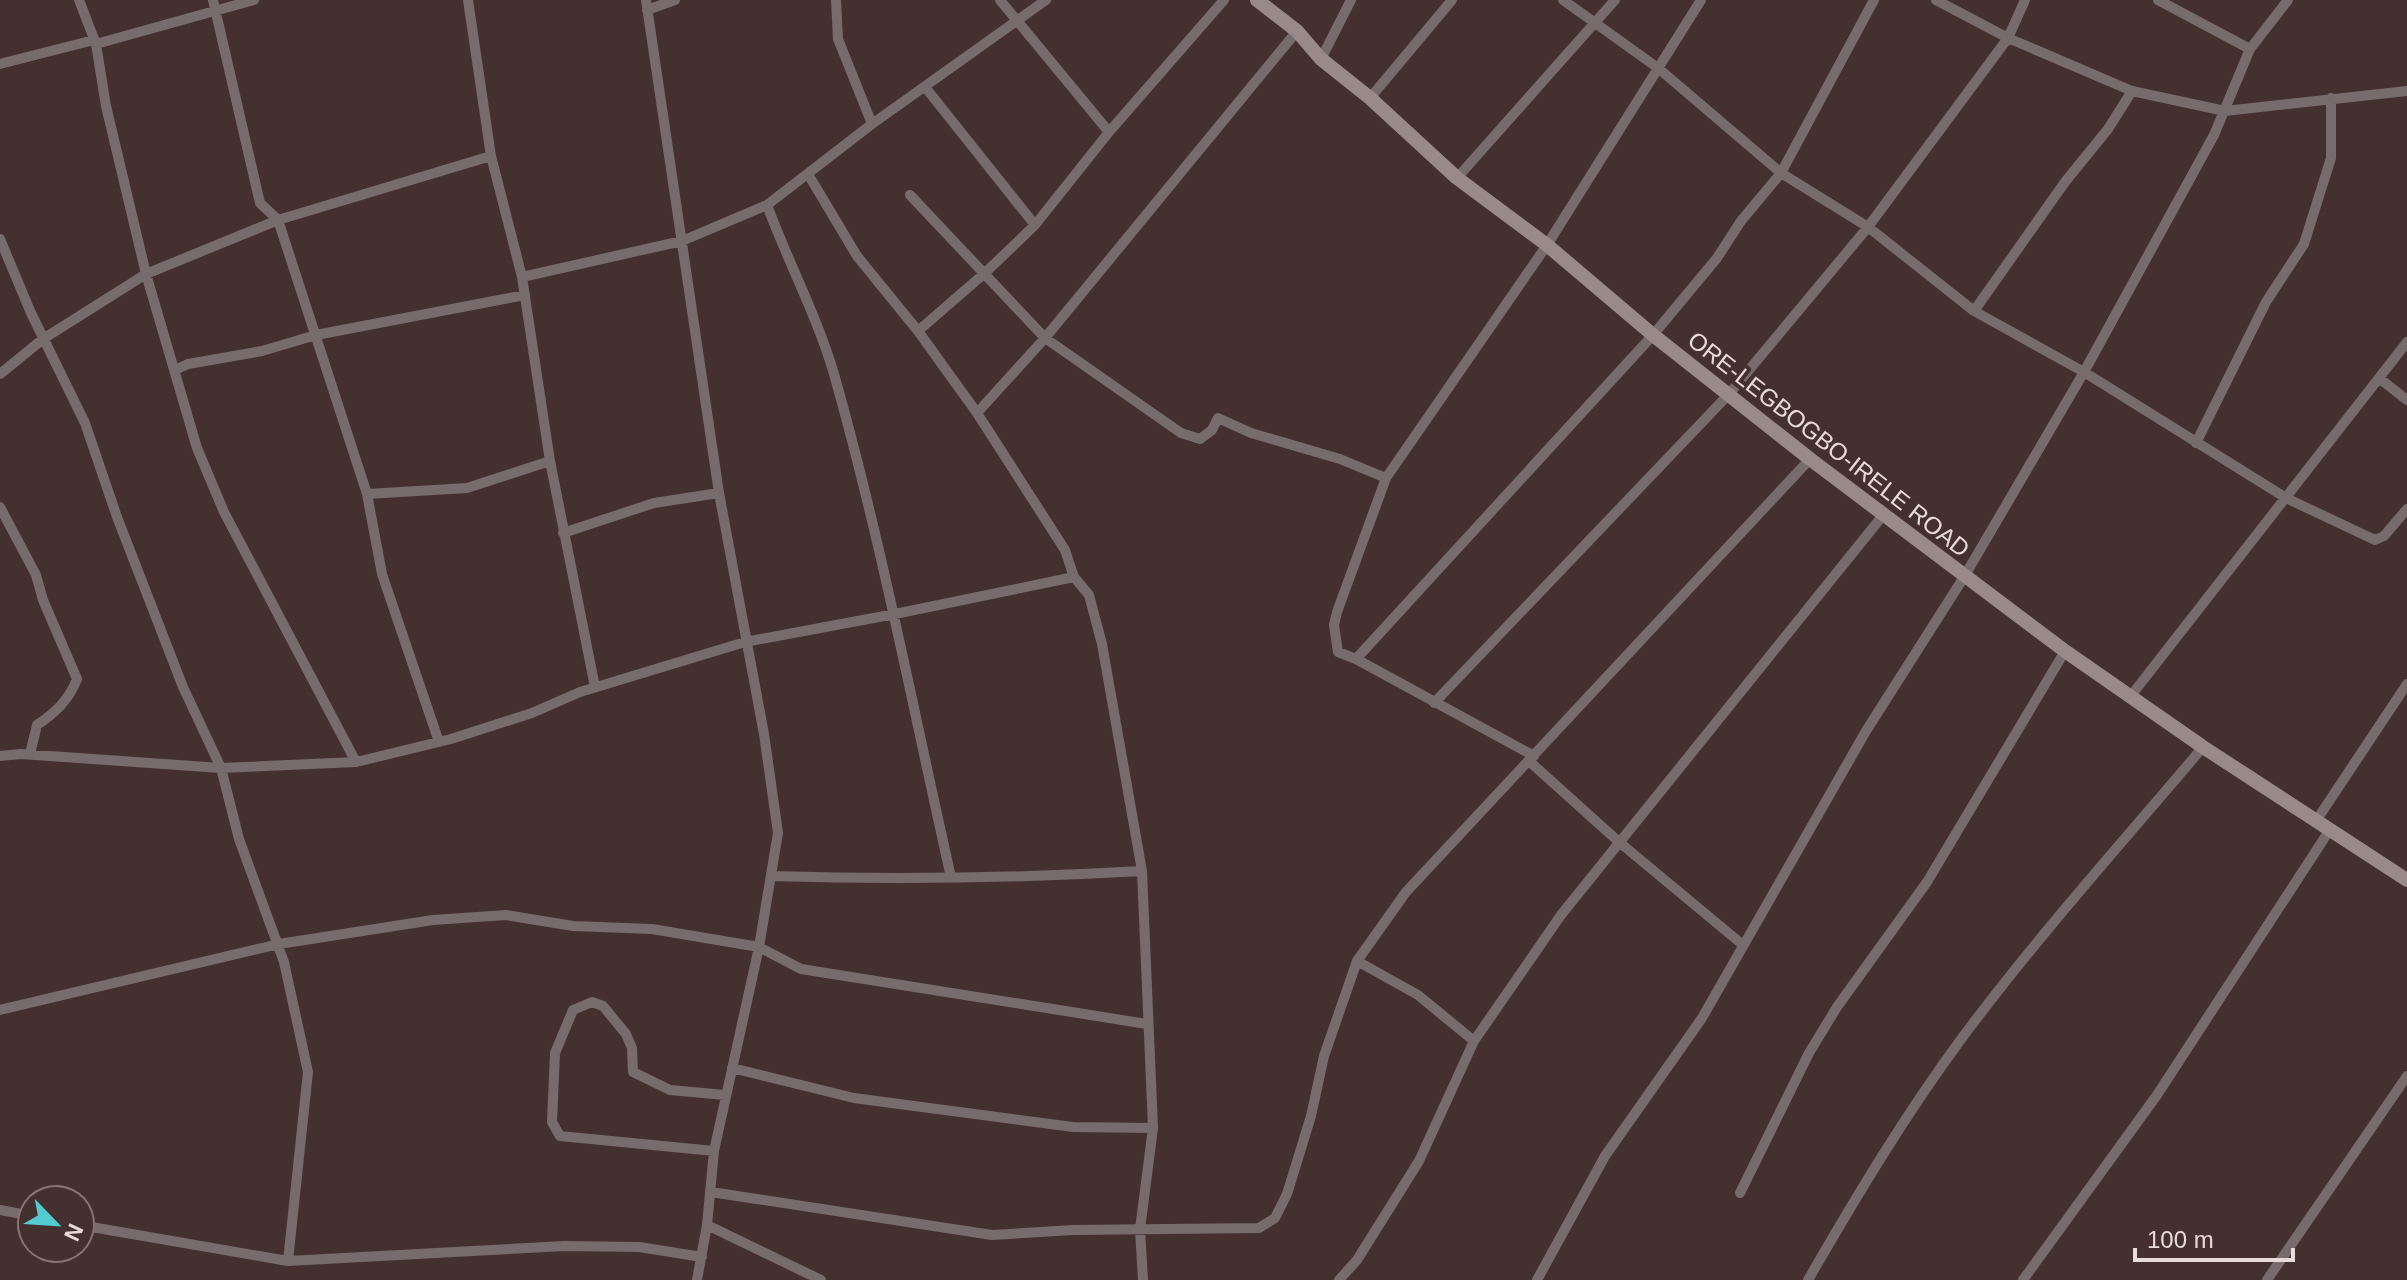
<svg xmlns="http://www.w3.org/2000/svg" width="2407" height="1280" font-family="Helvetica,sans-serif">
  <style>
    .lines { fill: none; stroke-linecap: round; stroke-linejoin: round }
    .street { stroke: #776b6b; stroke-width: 10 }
    .secondary { stroke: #9a8989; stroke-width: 14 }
    .labels { text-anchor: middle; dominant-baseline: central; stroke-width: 8; stroke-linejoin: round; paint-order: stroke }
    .street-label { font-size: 24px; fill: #e9dbda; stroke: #453030 }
  </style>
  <rect width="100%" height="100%" fill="#453030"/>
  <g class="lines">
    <path class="street" d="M79,0L96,44L106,106L146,274L197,448L224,512L356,762
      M213,0L260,203L278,220L367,494L467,488L550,461
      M468,0L491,156L522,277L550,461L595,687
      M646,0L719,493L764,734L778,833L759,947L714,1151L707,1225L697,1280
      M836,0L838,39L872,124
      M1000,0L1109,132
      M1563,0L1658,68L1781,173L1868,227L1974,311L2084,372L2286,498L2375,540L2384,536L2407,509
      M1936,0L2008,38L2132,91L2225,111L2407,91
      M2158,0L2250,49
      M647,10L675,0
      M96,44L254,0
      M1321,59L1351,0
      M0,64L94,40
      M925,87L1035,225
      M1370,98L1452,0
      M808,174L857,256L918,331L977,413L1065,550L1074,577L1089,595L1102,644L1142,871L1153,1128L1140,1229L1143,1280
      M1457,178L1615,0
      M910,195L1045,338L1181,433L1200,439L1212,430L1218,418L1251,433L1340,459L1386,478
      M767,205C788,262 817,316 834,374C881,540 913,709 951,877
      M0,239L31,313L85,423L117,517L183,687L221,768L239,839L284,962L308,1072L288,1261
      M522,277L682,241L767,205L872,124L1046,0
      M1974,311L2065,182L2108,129L2132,91
      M918,331L986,272L1035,225L1109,132L1224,0
      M175,370L188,364L262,351L316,335L525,295
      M0,374L43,339L146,274L278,220L491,156
      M2379,378L2407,400
      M977,413L1045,338L1297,31
      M2196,443L2266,302L2304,244L2331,158V98
      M367,494L382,574L439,742
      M0,507L36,575L43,600L77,679C69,700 55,713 37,725L30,754
      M563,533L654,503L719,493
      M1356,659L1653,335L1717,258L1741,221L1781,173L1874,0
      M2130,697L2407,342
      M1434,703L1729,394L1868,227L2008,38L2025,0
      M0,756L21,754L221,768L356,762L451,739L532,713L580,692L745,642L895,614L1074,577
      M1534,756L1356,659L1338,652L1334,625L1337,612L1386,478L1547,245L1701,0
      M1529,761L1619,842L1743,945
      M2316,821L2407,684
      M772,876C895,880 1019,878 1142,871
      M1357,961L1418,995L1474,1041
      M0,1010L279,944L433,920L506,915L573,926L652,929L759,947L801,969L1147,1024
      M732,1068L854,1098L1073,1127L1153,1128
      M714,1151L560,1136L552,1122L555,1053L573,1010L592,1002L603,1006L626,1034L632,1048L633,1072L670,1090L725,1095
      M711,1192L992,1235L1073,1230L1259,1228L1275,1218L1287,1194L1311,1116L1324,1056L1357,961L1406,892L1810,459
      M1740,1193L1809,1053L1837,1007L1927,882L2065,651
      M0,1210L32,1216
      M80,1225L288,1261L565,1246L639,1247L702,1257
      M707,1225L821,1280
      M1339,1280L1357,1260L1419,1161L1474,1041L1561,915L1884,514
      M1537,1280L1605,1156L1702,1018L1866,731L1964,577L2084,372L2214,135L2250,49L2288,0
      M1808,1280C1856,1197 1905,1115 1962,1038C2037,937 2122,843 2203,747
      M2023,1280L2157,1095L2329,831
      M2267,1280L2407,1076"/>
    <path class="secondary" d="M1257,0L1297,31L1321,59L1370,98L1457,178L1547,245L1653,335L1810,459L2065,651L2203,747L2407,880"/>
  </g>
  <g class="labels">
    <g class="street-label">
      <text transform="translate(1829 444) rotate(38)">ORE-LEGBOGBO-IRELE ROAD</text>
    </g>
  </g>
  <g transform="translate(56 1224) rotate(115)"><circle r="38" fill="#453030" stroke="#877474" stroke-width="2"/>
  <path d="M0-6L14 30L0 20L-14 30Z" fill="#52ccd0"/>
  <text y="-12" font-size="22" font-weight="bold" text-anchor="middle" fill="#e9dbda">N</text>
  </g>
  <path d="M2135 1248v12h158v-12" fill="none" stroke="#e9dbda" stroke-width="4"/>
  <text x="2147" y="1248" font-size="24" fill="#e9dbda" stroke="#453030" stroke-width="6" paint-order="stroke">100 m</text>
</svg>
